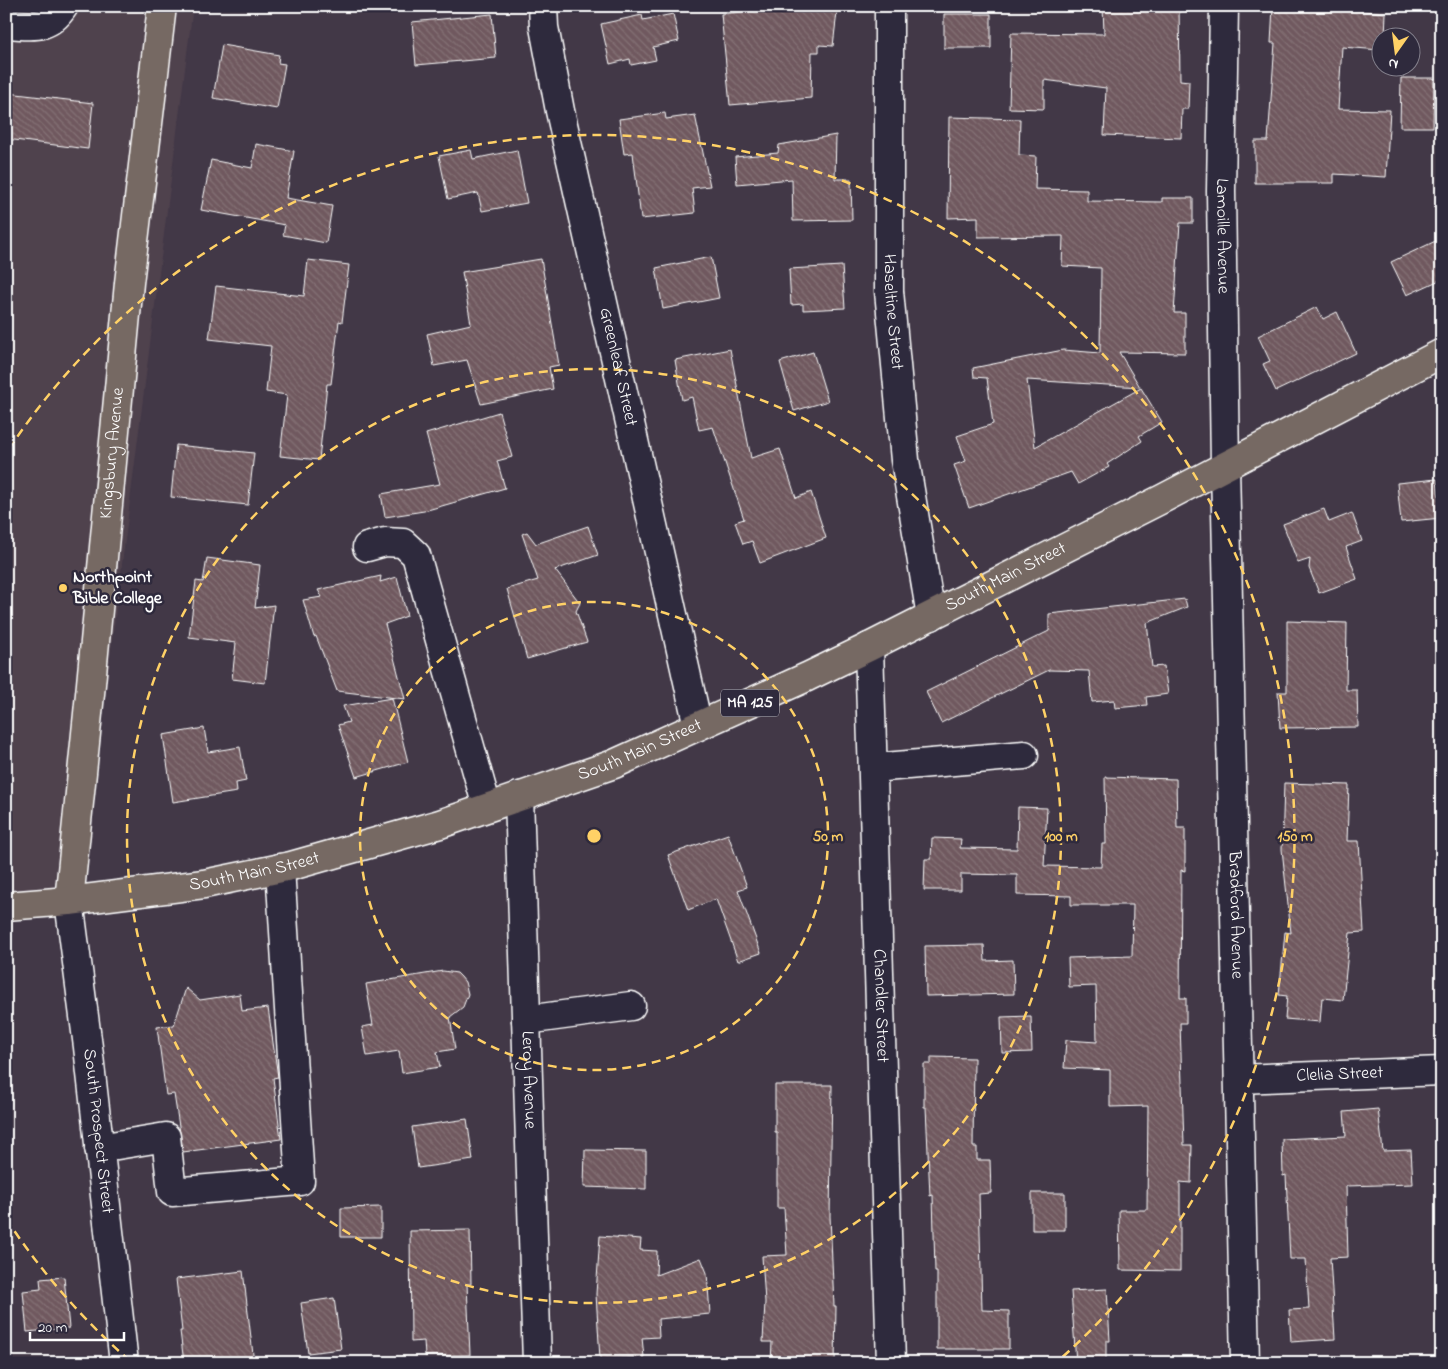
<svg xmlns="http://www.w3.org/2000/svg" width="1448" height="1369" font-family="'Indie Flower',sans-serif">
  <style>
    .built { fill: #50424e }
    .building { fill: url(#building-back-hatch); stroke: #fff }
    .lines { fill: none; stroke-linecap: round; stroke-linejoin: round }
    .minor-casing { stroke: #fff; stroke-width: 31 }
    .major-casing { stroke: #fff; stroke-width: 31 }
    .minor { stroke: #2f2a3d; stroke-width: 28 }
    .major { stroke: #766964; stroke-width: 28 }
    .ring { fill: none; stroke: #ffd166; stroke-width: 2.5; stroke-dasharray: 9 6 }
    .poi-dot { fill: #ffd166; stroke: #2f2a3d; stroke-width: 2 }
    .labels { text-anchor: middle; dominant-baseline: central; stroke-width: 5; stroke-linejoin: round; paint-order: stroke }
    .shield { fill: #2f2a3d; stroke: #c1bfc5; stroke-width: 1 }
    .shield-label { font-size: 16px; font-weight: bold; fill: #fff }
    .street-label { font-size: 18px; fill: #fff; stroke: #2f2a3d }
    .poi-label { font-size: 18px; font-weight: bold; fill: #fff; stroke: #2f2a3d; text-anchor: start }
    .centre { fill: #ffd166; stroke: #2f2a3d; stroke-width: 2.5 }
    .ring-label { font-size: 15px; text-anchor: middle; font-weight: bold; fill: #ffd166; stroke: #2f2a3d; stroke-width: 5; stroke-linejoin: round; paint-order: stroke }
  </style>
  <defs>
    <pattern id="building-back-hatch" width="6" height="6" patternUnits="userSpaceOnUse" patternTransform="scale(1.25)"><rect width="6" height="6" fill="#6f595e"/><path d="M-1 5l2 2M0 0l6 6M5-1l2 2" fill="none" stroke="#857276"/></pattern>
  </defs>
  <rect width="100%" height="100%" fill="#423847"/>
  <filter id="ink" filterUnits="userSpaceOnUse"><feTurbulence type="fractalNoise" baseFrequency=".02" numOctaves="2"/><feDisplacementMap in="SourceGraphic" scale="10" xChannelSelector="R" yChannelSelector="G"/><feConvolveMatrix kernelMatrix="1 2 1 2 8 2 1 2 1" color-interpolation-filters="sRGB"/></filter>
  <g filter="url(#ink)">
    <path class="built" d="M6,6H193L78,909L6,915Z"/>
    <path class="building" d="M773,6L837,12L833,46L819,45V52H812L811,98L730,105L721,14L773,8Z
      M1103,6H1179L1180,80L1189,81L1188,109H1182L1181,138L1104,135L1106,88L1044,80V109L1009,108L1011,33L1104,34Z
      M1273,6H1343V9L1386,13L1385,38H1380V50L1342,47L1338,109L1390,110L1386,177L1334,174V183H1255V141H1268L1275,43H1271Z
      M492,14L496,58L416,65L412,22Z
      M673,14L679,41L653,47L656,60L631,65L630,59L610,64L601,24L642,15L643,20Z
      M944,14H991V48H944Z
      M222,45L279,55L278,63L285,64L277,109L213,98Z
      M1401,78H1434L1433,127H1400Z
      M8,93L93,103L88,149L6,139V110Z
      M665,113L666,119L695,115L710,186L692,188L695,213L641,219L633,153L624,154L619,119Z
      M949,117L1020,119L1019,155L1036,156L1035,189L1087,190V201L1162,202V198H1193V223H1180L1174,313H1185V353L1119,352L1140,387L1027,380L1035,447L1141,388L1162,422L1139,436L1142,441L1107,464L1109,467L1078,484L1071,472L969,508L954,465L966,461L957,436L993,424L987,378L974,377L973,368L1063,350L1100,353L1101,268L1062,266L1063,236L978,237V217L948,218Z
      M836,135L835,179H851L852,220L793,221L792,179L737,184L735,157L778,153L779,145Z
      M256,144L294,151L286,198L332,206L326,243L283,235L285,225L201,210L211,160L252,168Z
      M471,150L473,159L517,150L527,203L482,211L478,193L448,199L439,156Z
      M1442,238V279L1407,295L1391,262Z
      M711,257L719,298L663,309L656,268Z
      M541,259L559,365L549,367L553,389L481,404L467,360L434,366L427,334L471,324L462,272Z
      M308,260L349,265L342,322L339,321L331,384H327L319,460L280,456L287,395L266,392L271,346L209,339L216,286L304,296Z
      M842,266L845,308L803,310V304L791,305L789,269Z
      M1317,307L1323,319L1337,312L1356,353L1276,391L1263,364L1270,361L1258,336Z
      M730,349L751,458L780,449L796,498L811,492L826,538L760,563L752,541L743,544L735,522L744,519L713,427L699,430L692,397L682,400L675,360Z
      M813,352L828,401L794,411L780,362Z
      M499,412L512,457L497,461L505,488L424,511L385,517L381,494L440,484L426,434Z
      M176,445L254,453L248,505L171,497Z
      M1437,479L1441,518L1401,522L1397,483Z
      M1324,509L1329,522L1352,513L1362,541L1346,547L1357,579L1319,593L1309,568L1310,559L1298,563L1283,524Z
      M588,526L598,555L555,570L580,603L576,611L587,642L527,659L507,589L538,580L522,534L527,532L536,544Z
      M207,558L260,565L255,608L274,605L265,683L232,679L236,643L189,637L196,581L203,582Z
      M381,576L380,582L397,577L407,616L385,624L405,699L337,691L316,636L314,637L303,600L322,597L318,590Z
      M1185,599L1187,607L1147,623L1152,667L1164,666L1168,694L1146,697L1147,705L1115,708L1114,700L1092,702L1089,671L1049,670L941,723L926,692L1049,631V614Z
      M1287,621L1347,623L1346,690H1357L1358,727L1280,728L1278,692H1287Z
      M392,698L408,762L356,777L338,725L349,722L343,706Z
      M204,728L208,752L240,747L246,781L236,783L237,792L173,802L163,735Z
      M1105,777L1176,779L1177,828H1185V871L1181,870L1180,998H1186V1023H1180L1184,1145H1192L1191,1183L1180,1182V1271L1120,1270L1119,1210H1147L1148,1106L1110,1107V1070L1064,1068L1066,1040L1097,1042L1096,986L1069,987L1068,958L1132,956L1133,905H1071V896L1017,895V875L961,874V890H924L925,859H931L932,838L961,839L960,848L1017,849L1018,807L1047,808L1044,866L1101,867L1102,844H1106Z
      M1284,783L1349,785L1347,841H1359L1364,932L1350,933L1343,1000L1322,998L1320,1022L1285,1019L1287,996L1279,995L1285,932L1291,933L1282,849Z
      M728,834L747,887L738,890L761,953L738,961L716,899L688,910L668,855Z
      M984,945L985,961L1013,960L1014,994L926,996L925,946Z
      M443,971L457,973L461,977L465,982L468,994L463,1007L450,1017L455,1049L437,1052L440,1067L402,1073L399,1051L367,1056L362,1027L373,1025L366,984Z
      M186,988L200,1000L240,994L242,1011L268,1008L278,1077L273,1078L281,1139L183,1152L174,1094L166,1095L157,1027L174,1025Z
      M1031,1016L1032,1052L1002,1053L1001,1017Z
      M931,1057L974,1058L973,1147H977V1160H990L991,1193L979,1194L982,1310L1009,1311V1349H937V1272H935L933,1195L930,1196L926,1107H924V1064H931Z
      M775,1085H832L830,1216L834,1306H836L835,1363H771L772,1342H763L765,1302L762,1256L787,1255L784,1208H777V1132H775Z
      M1378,1109L1383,1151L1411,1150L1413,1184L1346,1186L1348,1257L1330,1258L1335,1339L1291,1342L1289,1310L1309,1309L1306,1259H1290L1286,1175L1283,1176L1282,1139L1346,1136L1344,1112Z
      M467,1119L473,1160L418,1168L412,1127Z
      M585,1150L646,1151V1189L584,1187Z
      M1032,1193H1065V1230H1032Z
      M381,1207V1237H341V1208Z
      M470,1230L471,1284H467L470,1355L425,1356L424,1341L411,1342L410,1231Z
      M600,1236L641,1239L640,1250L657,1251L656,1275L701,1258L707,1273L710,1314L658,1319L659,1337L642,1338L644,1357L600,1359L596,1294Z
      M243,1271L254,1363H184L180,1331H182L176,1279Z
      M64,1277L69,1328L27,1332L23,1291L41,1289L40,1279Z
      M1107,1289L1110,1341H1106V1363H1076L1071,1291Z
      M334,1298L341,1349L308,1353L301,1303Z"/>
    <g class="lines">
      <defs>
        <g id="minor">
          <path id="s1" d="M543,6L544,27L560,111L698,726"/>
          <path id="s2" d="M889,6V291L905,460L931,616"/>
          <path id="s3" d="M1224,6L1221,191L1225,466L1245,1363"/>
          <path d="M6,24C32,25 48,31 64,6"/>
          <path d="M367,547L385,542L403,543L416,555L487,807"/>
          <path id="s4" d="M869,647L891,1363"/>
          <path d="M873,768L1024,755"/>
          <path id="s5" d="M519,796L537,1363"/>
          <path id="s6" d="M69,901L88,1047L124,1363"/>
          <path d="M526,1020L631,1006"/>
          <path id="s7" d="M1239,1079L1442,1071"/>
          <path d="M99,1148L166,1137L172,1192L300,1181L280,868"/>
        </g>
        <g id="major">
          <path id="s8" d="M69,901L91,684L129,283L162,6"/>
          <path id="s9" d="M6,906L69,901L204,884L291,866L440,824L614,764L807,677L869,647L1162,499L1442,353"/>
        </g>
      </defs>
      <use href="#minor" class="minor-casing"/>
      <use href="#major" class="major-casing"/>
      <use href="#minor" class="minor"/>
      <use href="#major" class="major"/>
    </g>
  </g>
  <g class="ring">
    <circle cx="594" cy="836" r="234"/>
    <circle cx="594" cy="836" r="467"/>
    <path d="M130 1361A701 701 0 0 1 9 1223M9 449A701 701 0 1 1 1058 1361"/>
  </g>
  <circle class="poi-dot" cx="63" cy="588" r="5"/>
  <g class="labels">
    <rect class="shield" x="721" y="689.5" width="58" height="27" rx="4"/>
    <g class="shield-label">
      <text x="750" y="703">MA 125</text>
    </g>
    <g class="street-label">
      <text stroke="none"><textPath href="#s3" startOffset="230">Lamoille Avenue</textPath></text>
      <text stroke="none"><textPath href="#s2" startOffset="306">Haseltine Street</textPath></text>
      <text stroke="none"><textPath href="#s1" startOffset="369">Greenleaf Street</textPath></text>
      <text stroke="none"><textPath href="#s8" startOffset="450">Kingsbury Avenue</textPath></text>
      <text stroke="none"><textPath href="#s9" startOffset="1061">South Main Street</textPath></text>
      <text stroke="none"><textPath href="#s9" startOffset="656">South Main Street</textPath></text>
      <text stroke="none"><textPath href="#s9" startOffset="251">South Main Street</textPath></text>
      <text stroke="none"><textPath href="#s3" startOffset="909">Bradford Avenue</textPath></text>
      <text stroke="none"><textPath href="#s4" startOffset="359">Chandler Street</textPath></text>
      <text stroke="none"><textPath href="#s7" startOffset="101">Clelia Street</textPath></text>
      <text stroke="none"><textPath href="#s5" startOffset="284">Leroy Avenue</textPath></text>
      <text stroke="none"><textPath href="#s6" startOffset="232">South Prospect Street</textPath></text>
    </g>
    <g class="poi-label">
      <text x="73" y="578">Northpoint<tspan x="73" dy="21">Bible College</tspan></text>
    </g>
  </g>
  <circle cx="594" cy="836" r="8" class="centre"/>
  <g class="ring-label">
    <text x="828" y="841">50 m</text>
    <text x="1061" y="841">100 m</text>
    <text x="1295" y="841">150 m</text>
  </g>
  <rect width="1448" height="1369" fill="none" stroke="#2f2a3d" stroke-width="25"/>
  <rect x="12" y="12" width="1423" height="1344" fill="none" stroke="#fff" stroke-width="2" filter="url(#ink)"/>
  <g transform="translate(1396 52) rotate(194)"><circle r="24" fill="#2f2a3d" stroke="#827f8b"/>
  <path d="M0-4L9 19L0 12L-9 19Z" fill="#ffd166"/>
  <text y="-8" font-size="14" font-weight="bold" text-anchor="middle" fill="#ffffff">N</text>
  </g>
  <path d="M30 1332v8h94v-8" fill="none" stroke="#ffffff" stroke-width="2.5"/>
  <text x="38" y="1332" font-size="15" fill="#ffffff" stroke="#2f2a3d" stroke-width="4" paint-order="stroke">20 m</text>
</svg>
